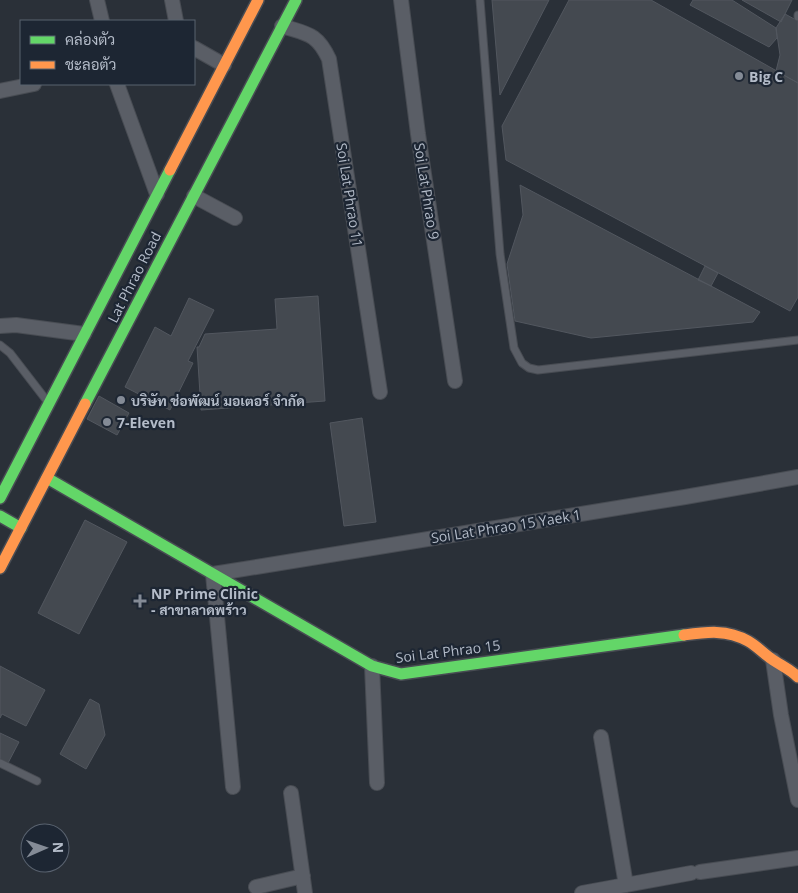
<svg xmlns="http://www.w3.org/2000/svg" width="798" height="893" font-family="'Open Sans',Sarabun,sans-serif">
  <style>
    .building { fill: #444950; stroke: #52575f }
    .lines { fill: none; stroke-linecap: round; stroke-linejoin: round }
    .lane-casing { stroke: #484c53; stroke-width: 9 }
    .street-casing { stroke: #484c53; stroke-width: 16 }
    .fast-casing { stroke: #484c53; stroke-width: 14 }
    .slow-casing { stroke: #484c53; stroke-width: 14 }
    .lane { stroke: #5a5e66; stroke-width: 7 }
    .street { stroke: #5a5e66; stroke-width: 14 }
    .fast { stroke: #63d668; stroke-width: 11 }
    .slow { stroke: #ff974d; stroke-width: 11 }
    .poi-dot { fill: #848b96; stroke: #1d2633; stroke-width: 2 }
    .labels { text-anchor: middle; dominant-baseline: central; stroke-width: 4.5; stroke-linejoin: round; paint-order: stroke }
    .poi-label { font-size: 14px; font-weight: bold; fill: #b4bcc9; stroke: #1d2633; text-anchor: start }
    .street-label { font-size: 14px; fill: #b4bcc9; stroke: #1d2633 }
  </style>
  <rect width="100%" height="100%" fill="#2a3038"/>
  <path class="building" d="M492,0H549L500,95Z
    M569,0H651L798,83V297L790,311L506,160L502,126Z
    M693,0H732L776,28L777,38L769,47L690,5Z
    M742,0H792L781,22Z
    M785,14L798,21V83L776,71L780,55L776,28Z
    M520,185L711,286L760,312L753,322L591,338L515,321L507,264L523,215Z
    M705,266L718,273L711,286L698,280Z
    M318,296L325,401L201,410L197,347H199L205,334L277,329L275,299Z
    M189,298L214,310L188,361L193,363L170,410L125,387L155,327L171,336Z
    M99,396L129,413L117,435L87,419Z
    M362,418L376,522L344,526L330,423Z
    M85,520L127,542L79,634L38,613Z
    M0,666L45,690L26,726L2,714L0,718Z
    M90,699L99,704L105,735L86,769L60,754Z
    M0,733L19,742L8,763L0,759Z"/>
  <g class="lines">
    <defs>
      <path id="lane" d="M480,0L500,254L514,348L522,363L529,368L538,370L798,340
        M798,15V17
        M0,345L10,353L47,401
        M0,763L37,781"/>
      <path id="street" d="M97,0L102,21
        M172,0L176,21
        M401,0L418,134L455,381
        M282,26C307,34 317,33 329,59L380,392
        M194,48L224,65
        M117,84L157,194
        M0,91L34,84
        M194,196L235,218
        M0,326L16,325L84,334
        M773,660L781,715L798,800
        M372,666L377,783
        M601,737L626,885
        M233,787L213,574L685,497L798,477
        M291,793L305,893
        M700,872L798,858
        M256,887L303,876
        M582,893L691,873"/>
      <path id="fast" d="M85,404L296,0
        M47,478L372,666L401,674L684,635
        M0,498L170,170
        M0,516L21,528"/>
      <path id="slow" d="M170,170L258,0
        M0,568L85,404
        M684,635C706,632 727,629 748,641C757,646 764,654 773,660C782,666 790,669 798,677"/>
    </defs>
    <use href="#lane" class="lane-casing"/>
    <use href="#street" class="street-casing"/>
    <use href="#fast" class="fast-casing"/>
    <use href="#slow" class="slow-casing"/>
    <use href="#lane" class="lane"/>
    <use href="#street" class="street"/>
    <use href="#fast" class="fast"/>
    <use href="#slow" class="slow"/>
  </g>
  <g class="poi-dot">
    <circle cx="739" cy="76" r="5"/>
    <circle cx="121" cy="400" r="5"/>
    <circle cx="107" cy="422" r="5"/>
    <path d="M137.5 593.5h5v5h5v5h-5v5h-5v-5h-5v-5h5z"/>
  </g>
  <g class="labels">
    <g class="poi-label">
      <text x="749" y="76">Big C</text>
      <text x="131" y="400">บริษัท ช่อพัฒน์ มอเตอร์ จำกัด</text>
      <text x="117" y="422">7-Eleven</text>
      <text x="151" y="593">NP Prime Clinic<tspan x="151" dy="16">- สาขาลาดพร้าว</tspan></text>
    </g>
    <g class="street-label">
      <text transform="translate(427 191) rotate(81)">Soi Lat Phrao 9</text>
      <text transform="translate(350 195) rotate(81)">Soi Lat Phrao 11</text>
      <text transform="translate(134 277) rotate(-63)">Lat Phrao Road</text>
      <text transform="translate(506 526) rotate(-9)">Soi Lat Phrao 15 Yaek 1</text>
      <text transform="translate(448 651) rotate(-7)">Soi Lat Phrao 15</text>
    </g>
  </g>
  <rect x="20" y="20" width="175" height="65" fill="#1d2633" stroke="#59626f"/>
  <rect x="30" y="36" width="25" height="8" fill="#63d668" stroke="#59626f"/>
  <text x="65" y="45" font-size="15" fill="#b4bcc9">คล่องตัว</text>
  <rect x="30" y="61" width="25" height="8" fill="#ff974d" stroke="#59626f"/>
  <text x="65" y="70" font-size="15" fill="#b4bcc9">ชะลอตัว</text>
  <g transform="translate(45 848) rotate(88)"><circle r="24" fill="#1d2633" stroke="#59626f"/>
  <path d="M0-4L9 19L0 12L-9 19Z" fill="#848b96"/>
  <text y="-8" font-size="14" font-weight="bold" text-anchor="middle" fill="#b4bcc9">N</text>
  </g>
</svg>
